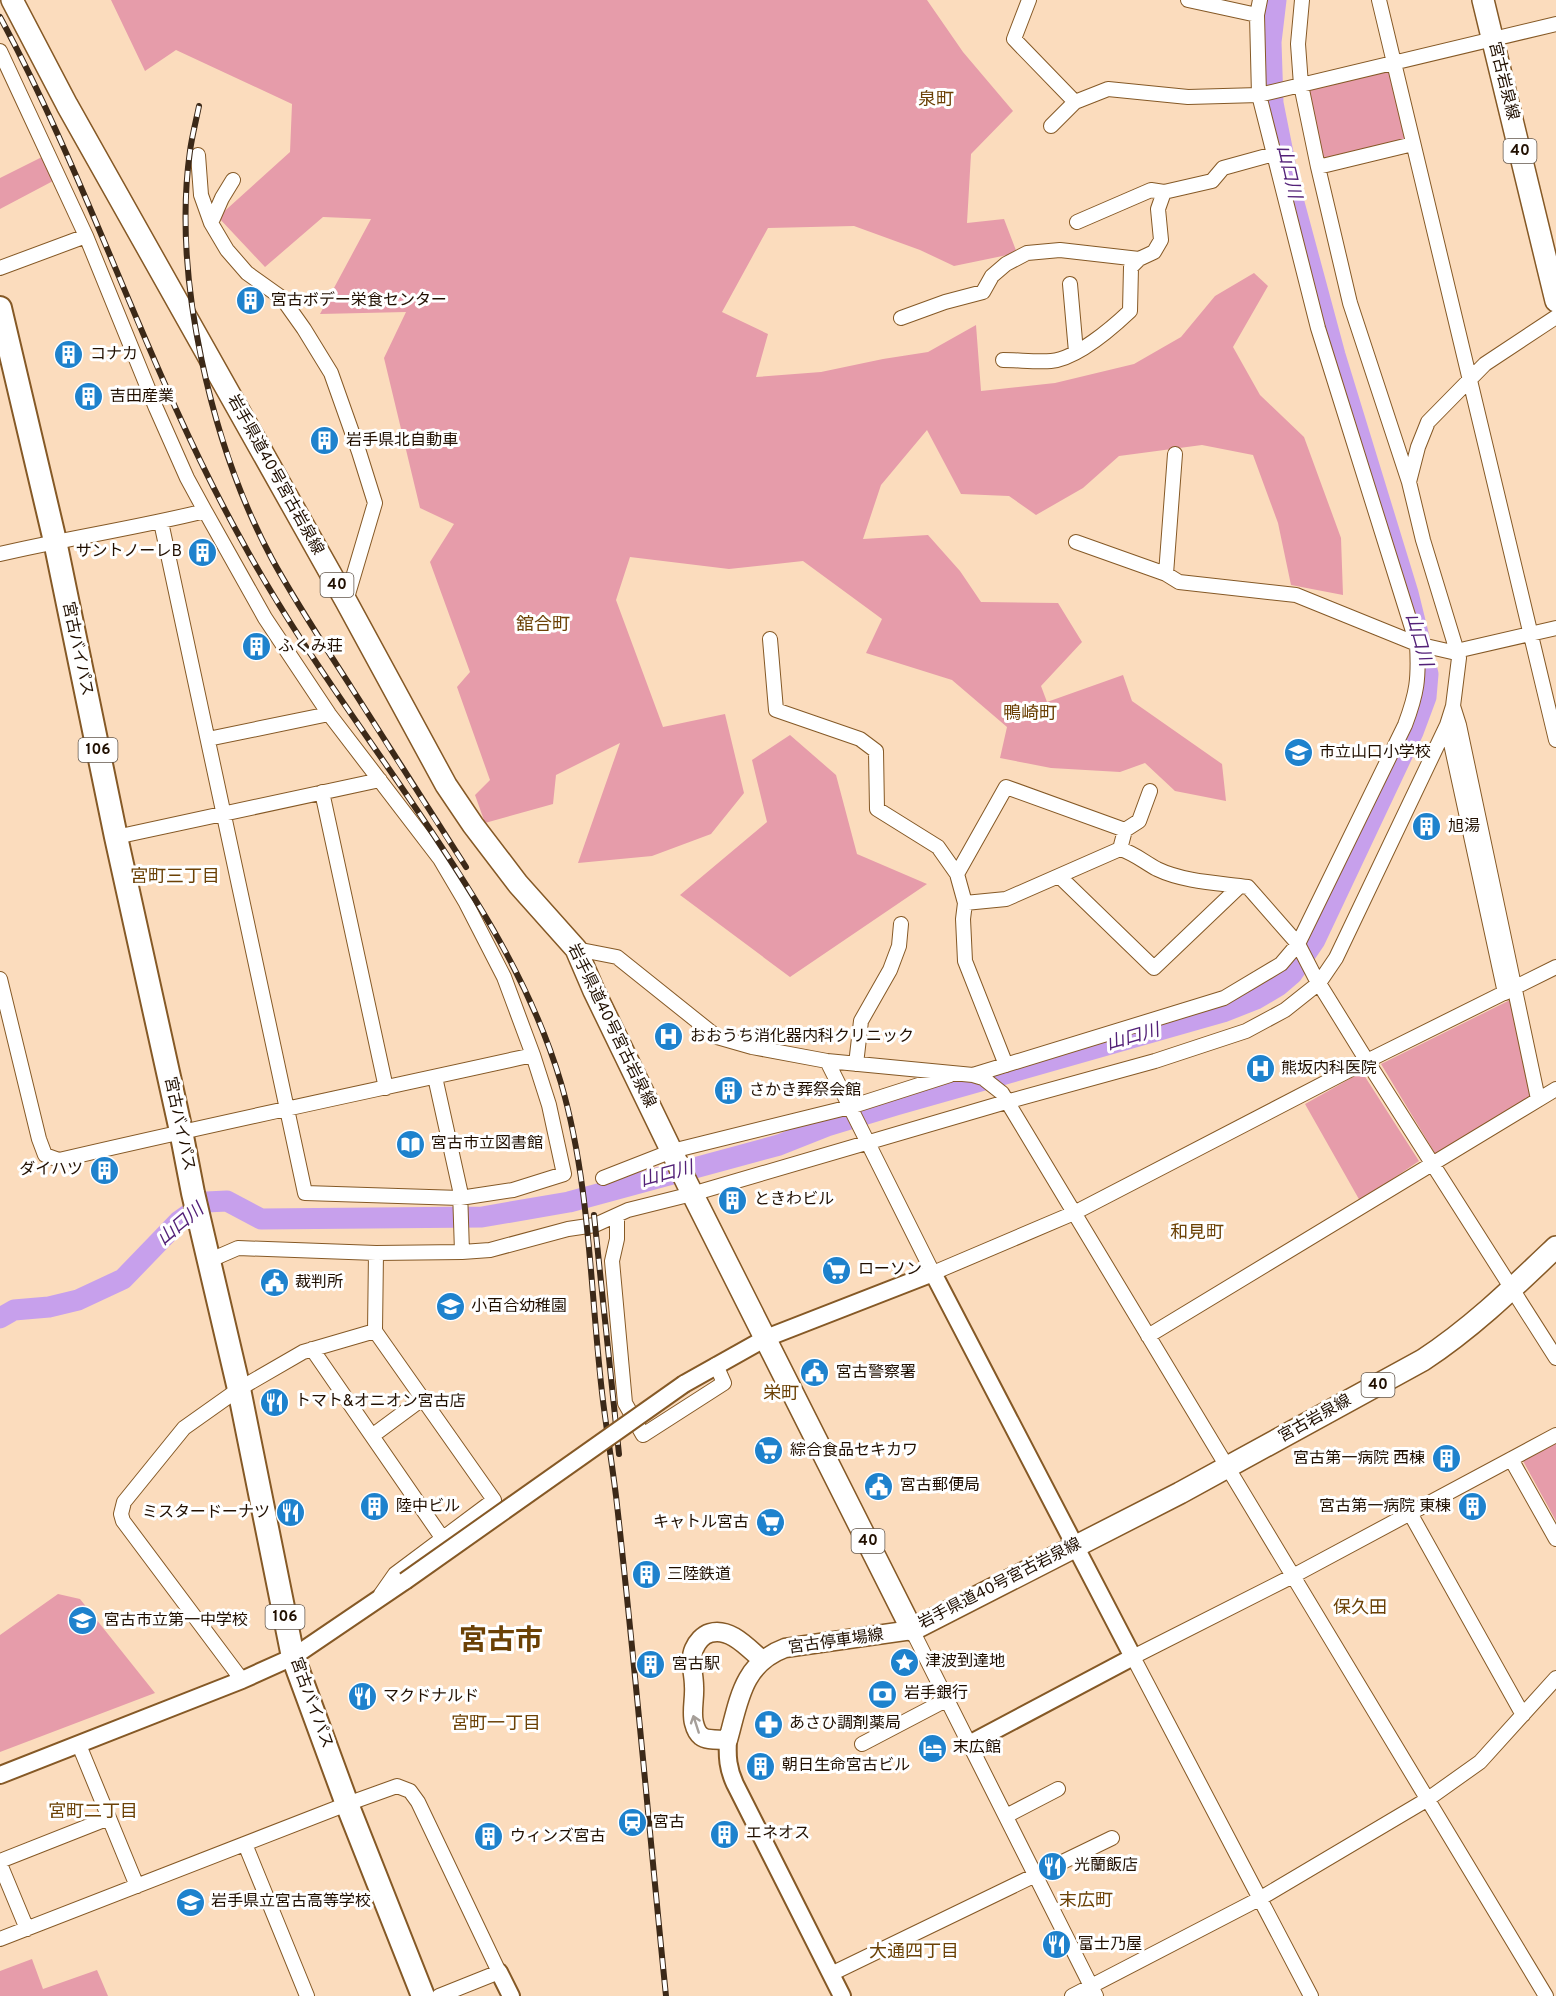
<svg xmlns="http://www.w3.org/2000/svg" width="1556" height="1996" font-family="Overpass,'Noto Sans JP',sans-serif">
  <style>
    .green { fill: #e69caa }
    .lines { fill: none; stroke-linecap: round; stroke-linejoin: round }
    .river { stroke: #c7a0ec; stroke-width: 21 }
    .minor-casing { stroke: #855926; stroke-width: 16 }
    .tertiary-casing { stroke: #855926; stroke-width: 20 }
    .secondary-casing { stroke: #855926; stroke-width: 21 }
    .primary-casing { stroke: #855926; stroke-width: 24 }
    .trunk-casing { stroke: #855926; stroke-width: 26 }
    .minor { stroke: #fff; stroke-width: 14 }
    .tertiary { stroke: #fff; stroke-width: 16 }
    .secondary { stroke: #fff; stroke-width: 18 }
    .primary { stroke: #fff; stroke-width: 21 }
    .trunk { stroke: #fff; stroke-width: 22 }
    .rail-casing { stroke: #3c2918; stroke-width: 6 }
    .rail { stroke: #fff; stroke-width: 4; stroke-dasharray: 11; stroke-linecap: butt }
    .tertiary-bridge-casing { stroke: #855926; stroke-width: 20; stroke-linecap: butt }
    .tertiary-bridge { stroke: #fff; stroke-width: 16 }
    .oneway { stroke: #a69f99 }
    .labels { text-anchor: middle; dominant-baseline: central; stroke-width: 6; stroke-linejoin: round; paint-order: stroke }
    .shield { fill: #fff; stroke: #63574c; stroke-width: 1.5 }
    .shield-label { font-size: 15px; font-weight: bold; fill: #200f00 }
    .street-label { font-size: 16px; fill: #200f00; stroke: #fff }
    .poi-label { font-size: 16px; fill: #200f00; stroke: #fff; text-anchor: start }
    .neighbourhood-label { font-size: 18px; fill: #6b4105; stroke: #fff }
    .water-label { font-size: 18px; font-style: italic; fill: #532178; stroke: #fff }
    .town-label { font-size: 28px; font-weight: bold; fill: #6b4105; stroke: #fff }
  </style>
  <rect width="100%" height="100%" fill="#fbdcbd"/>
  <path class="green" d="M111,0H927L963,52L1013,111L971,154L967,223L1004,219L1017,253L954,266L920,250L854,226L768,228L722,312L768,334L756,377L821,372L883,359L928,352L976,325L981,391L1055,383L1134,364L1181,337L1215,296L1254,273L1268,286L1233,347L1260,395L1304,437L1341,538L1343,595L1291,585L1278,523L1253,455L1202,445L1119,456L1083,488L1036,515L1009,496L961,494L927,430L881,485L863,539L928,535L960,571L981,602L1058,603L1082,642L1041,686L1047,702L1123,675L1132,701L1222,764L1226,801L1175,791L1145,763L1120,772L1051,768L1000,758L1007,727L952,680L866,653L882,619L803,561L729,569L630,557L616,600L663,727L725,714L744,793L711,834L652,856L578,863L620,743L556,775L553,804L485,823L475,795L490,780L457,687L470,672L430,562L454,524L420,508L384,358L406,312L320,314L371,219L323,217L265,267L218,217L290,152L292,104L176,50L145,71Z
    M1389,69L1407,142L1321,161L1306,88Z
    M42,157L53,181L0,209V178Z
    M790,735L836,775L857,854L927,884L790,977L680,895L767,822L752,760Z
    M1510,1000L1531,1100L1436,1155L1381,1064Z
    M1362,1072L1419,1161L1360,1201L1305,1104Z
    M1556,1442V1521L1523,1461Z
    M58,1594L80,1599L155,1693L0,1752V1635Z
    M32,1959L43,1989L97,1970L108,1996H0V1971Z"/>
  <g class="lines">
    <path class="river" d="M0,1318L14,1310L49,1307L78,1300L123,1279L179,1221L206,1202L227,1201L261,1219L482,1217L569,1202L779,1145L827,1126L896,1105L1223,1012L1256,999L1278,986L1292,974L1315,940L1413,732L1426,697L1428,674L1408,593L1335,355L1290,188L1273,103L1271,42L1276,0"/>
    <defs>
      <path id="minor" d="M1029,0L1014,39L1075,102
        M1188,0L1257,15
        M1302,0L1298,44L1301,85L1318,167L1350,303L1409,482
        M1379,0L1556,740
        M0,51L86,236L156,408L187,478L205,511L265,618L329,714L440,859L466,903L504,977L533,1055L549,1105L564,1174L513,1190L460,1198L305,1193L161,522
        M1051,126L1075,102L1108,89L1188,97L1259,95L1556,24
        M198,155L201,195L211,223L227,250L247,273L282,298L304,329L331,373L359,452L375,503L346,601
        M1318,167L1413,144
        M1077,222L1151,190L1164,192
        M211,223L222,198L233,180
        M0,268L86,236
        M1070,284L1076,352
        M901,318L945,302L983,292L992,276L1006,264L1027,253L1060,250L1139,259L1154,252L1161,240L1158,209L1164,192L1212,181L1223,168L1274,154
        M1003,360C1019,360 1035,362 1051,361C1076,359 1112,328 1130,311L1131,267L1139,259
        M1076,542L1166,574L1179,582L1296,595L1417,644L1452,652L1556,628
        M0,554C68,538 137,528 205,511
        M1166,574L1175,454
        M770,639L776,710L860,739L876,751L877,809L938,847L957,874
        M1453,706L1459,725L1538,1099
        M1447,725L1505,993
        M208,739L329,714
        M322,792L386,1088
        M1125,830L1139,821L1150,791
        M116,837L380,780
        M1059,876L1154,968L1240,886
        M965,903L957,874L1006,787L1125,830L1120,849
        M576,949L617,957L717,1037L752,1047L827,1061L973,1075L983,1078L1002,1093L1546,1996
        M0,979L39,1139L45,1155L59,1160C217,1123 375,1090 533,1055
        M827,1061L933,1273L1074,1213L1367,1061L1556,967
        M856,1064L861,1021L890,970L899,946L901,924
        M1006,1065L965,961L963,919L965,903L1006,899L1120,849C1134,853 1144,862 1157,869C1184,882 1219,883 1248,887L1298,944L1315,977L1367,1061L1556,1358
        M973,1075L1224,998L1281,964L1298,944L1405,725C1417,693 1419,679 1417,644L1318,328L1259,95L1257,15L1260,0
        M435,1077L460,1190L462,1252
        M603,1178L672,1151L850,1107L950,1075
        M617,1216V1239L612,1261L625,1403L643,1435L724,1383L716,1365
        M376,1253L375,1331L494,1500L395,1574L381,1594
        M208,1261L238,1248L376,1253L462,1252L490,1250L568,1229L595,1225L628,1210L692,1194L1006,1102L1155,1061L1246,1031L1285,1010L1319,983L1336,958L1447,725L1453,706L1459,658L1423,540L1409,482L1418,447L1428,422L1485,364L1556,317
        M1148,1336L1556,1089
        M312,1349L443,1539
        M372,1436L422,1399
        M1511,1459L1556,1539
        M1410,1513L1523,1715
        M912,1630L1096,1996
        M242,1680L123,1521L121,1514L124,1502L184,1428L239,1389L303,1352L375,1331
        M862,1744L946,1700
        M79,1745L137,1886
        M1006,1816L1058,1789
        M245,1844L307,1996
        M0,1861L109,1818
        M0,1864L27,1929
        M0,1939L347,1804L397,1786L410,1791L418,1802L499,1972L439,1996
        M831,1974L1112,1838
        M1072,1996L1261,1898L1428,1799L1480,1762L1556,1678
        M1311,1996L1133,1657L1293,1576L1556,1435"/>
      <path id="tertiary" d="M684,1384L766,1338L933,1273L1133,1657L969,1744
        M728,1740C727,1757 728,1769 735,1784L842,1996
        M0,1775L242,1680L293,1657L405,1581
        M499,1972L511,1996"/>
      <path id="secondary" d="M762,1660C748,1648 730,1627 710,1633C703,1635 697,1642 694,1649C689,1660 694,1674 694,1686C695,1698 691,1712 694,1723C695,1727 697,1733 701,1736C707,1741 720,1739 728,1740C739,1701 742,1664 785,1648L912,1630"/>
      <path id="primary" d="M12,0L67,105L346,601L446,785L473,825L518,884L576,949L594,991L687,1183L912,1630L1180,1493L1423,1360C1472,1328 1514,1287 1556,1247
        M1483,0L1556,301"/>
      <path id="trunk" d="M0,308L55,541L116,837L181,1131L193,1193L239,1389L293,1657L347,1804L423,1996"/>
    </defs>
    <use href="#minor" class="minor-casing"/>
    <use href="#tertiary" class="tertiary-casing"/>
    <use href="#secondary" class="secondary-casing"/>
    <use href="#primary" class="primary-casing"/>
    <use href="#trunk" class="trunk-casing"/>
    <use href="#minor" class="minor"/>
    <use href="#tertiary" class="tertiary"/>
    <use href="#secondary" class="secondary"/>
    <use href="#primary" class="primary"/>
    <use href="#trunk" class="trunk"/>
    <defs>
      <path id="rail" d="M0,17C92,187 148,373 242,541C293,635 357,721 417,810C475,896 531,982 561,1083C591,1186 590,1295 603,1401C607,1432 612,1464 616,1496C635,1662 649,1829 666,1996
        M199,106C196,121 192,136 190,151C172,278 212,447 272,559C296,603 324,645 351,687C389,747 427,807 466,867
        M594,1215L619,1454"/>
    </defs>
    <use href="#rail" class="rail-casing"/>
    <use href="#rail" class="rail"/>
    <defs>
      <path id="tertiary-bridge" d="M405,1581L684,1384"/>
    </defs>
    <use href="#tertiary-bridge" class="tertiary-bridge-casing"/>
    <use href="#tertiary-bridge" class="tertiary-bridge"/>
  </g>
  <defs><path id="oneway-shaft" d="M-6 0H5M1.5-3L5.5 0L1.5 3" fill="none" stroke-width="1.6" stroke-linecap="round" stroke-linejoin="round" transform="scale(1.5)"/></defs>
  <use class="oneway" href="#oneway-shaft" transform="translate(696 1724) rotate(-108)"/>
  <defs>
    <symbol id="building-disc" viewBox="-11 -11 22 22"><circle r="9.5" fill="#1e82cd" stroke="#fff"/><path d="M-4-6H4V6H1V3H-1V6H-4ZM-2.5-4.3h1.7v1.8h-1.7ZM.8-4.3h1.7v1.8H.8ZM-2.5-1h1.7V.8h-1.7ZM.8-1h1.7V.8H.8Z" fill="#fff"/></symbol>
    <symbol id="school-disc" viewBox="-11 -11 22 22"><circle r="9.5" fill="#1e82cd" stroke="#fff"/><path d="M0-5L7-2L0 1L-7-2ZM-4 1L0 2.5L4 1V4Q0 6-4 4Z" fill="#fff"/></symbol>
    <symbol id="hospital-disc" viewBox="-11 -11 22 22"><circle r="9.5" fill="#1e82cd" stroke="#fff"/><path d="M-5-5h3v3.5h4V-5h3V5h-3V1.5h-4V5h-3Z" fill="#fff"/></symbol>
    <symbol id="library-disc" viewBox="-11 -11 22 22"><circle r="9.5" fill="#1e82cd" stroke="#fff"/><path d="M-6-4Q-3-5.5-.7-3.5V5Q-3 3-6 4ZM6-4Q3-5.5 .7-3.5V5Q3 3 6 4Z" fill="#fff"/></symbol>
    <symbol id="supermarket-disc" viewBox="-11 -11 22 22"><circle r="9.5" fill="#1e82cd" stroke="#fff"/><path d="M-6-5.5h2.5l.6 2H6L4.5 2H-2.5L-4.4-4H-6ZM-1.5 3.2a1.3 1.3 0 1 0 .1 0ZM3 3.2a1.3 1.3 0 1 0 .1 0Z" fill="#fff"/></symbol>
    <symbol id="civic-disc" viewBox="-11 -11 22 22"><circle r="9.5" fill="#1e82cd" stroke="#fff"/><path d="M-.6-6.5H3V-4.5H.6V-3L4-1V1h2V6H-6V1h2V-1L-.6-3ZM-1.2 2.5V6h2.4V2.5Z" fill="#fff"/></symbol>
    <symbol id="restaurant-disc" viewBox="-11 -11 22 22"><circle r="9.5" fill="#1e82cd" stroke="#fff"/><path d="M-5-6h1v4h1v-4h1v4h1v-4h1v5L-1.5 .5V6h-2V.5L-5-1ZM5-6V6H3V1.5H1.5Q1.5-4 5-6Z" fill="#fff"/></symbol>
    <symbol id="sight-disc" viewBox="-11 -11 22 22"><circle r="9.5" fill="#1e82cd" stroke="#fff"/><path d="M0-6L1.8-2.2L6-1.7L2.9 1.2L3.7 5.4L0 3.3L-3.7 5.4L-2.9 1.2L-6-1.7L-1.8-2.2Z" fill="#fff"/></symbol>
    <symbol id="bank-disc" viewBox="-11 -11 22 22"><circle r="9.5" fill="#1e82cd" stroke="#fff"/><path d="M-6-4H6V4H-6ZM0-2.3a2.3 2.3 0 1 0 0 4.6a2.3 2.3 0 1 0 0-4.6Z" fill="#fff"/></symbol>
    <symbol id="pharmacy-disc" viewBox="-11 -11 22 22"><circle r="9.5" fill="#1e82cd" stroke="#fff"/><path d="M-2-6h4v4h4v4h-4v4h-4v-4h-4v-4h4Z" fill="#fff"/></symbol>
    <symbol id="hotel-disc" viewBox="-11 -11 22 22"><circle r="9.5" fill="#1e82cd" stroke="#fff"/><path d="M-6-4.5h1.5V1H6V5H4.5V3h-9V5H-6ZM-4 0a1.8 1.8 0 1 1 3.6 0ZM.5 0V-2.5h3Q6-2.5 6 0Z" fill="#fff"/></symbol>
    <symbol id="station-disc" viewBox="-11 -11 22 22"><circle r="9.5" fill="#1e82cd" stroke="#fff"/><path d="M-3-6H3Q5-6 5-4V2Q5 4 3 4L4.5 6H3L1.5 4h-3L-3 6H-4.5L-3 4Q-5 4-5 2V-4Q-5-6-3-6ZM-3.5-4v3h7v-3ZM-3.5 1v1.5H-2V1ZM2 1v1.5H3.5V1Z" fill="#fff"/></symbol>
  </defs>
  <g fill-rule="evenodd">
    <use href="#building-disc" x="234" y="284" width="33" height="33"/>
    <use href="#building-disc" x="52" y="338" width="33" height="33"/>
    <use href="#building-disc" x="72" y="380" width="33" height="33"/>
    <use href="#building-disc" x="308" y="424" width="33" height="33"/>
    <use href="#building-disc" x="186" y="536" width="33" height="33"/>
    <use href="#building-disc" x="240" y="630" width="33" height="33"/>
    <use href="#school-disc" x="1282" y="736" width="33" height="33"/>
    <use href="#building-disc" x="1410" y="810" width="33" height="33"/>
    <use href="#hospital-disc" x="652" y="1020" width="33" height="33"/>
    <use href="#hospital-disc" x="1244" y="1052" width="33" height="33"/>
    <use href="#building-disc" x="712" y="1074" width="33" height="33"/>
    <use href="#library-disc" x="394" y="1128" width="33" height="33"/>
    <use href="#building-disc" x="88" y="1154" width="33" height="33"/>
    <use href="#building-disc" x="716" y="1184" width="33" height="33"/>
    <use href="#supermarket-disc" x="820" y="1254" width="33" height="33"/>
    <use href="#civic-disc" x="258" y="1266" width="33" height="33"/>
    <use href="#school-disc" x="434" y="1290" width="33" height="33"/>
    <use href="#civic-disc" x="798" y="1356" width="33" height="33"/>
    <use href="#restaurant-disc" x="258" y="1386" width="33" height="33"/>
    <use href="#supermarket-disc" x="752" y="1434" width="33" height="33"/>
    <use href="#building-disc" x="1430" y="1442" width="33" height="33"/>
    <use href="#civic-disc" x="862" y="1470" width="33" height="33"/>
    <use href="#building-disc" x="358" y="1490" width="33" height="33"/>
    <use href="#building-disc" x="1456" y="1490" width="33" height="33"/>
    <use href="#restaurant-disc" x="274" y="1496" width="33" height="33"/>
    <use href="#supermarket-disc" x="754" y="1506" width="33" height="33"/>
    <use href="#building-disc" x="630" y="1558" width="33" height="33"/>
    <use href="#school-disc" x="66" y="1604" width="33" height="33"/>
    <use href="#sight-disc" x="888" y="1646" width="33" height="33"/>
    <use href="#building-disc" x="634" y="1648" width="33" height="33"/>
    <use href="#bank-disc" x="866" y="1678" width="33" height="33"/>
    <use href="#restaurant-disc" x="346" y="1680" width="33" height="33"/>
    <use href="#pharmacy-disc" x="752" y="1708" width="33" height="33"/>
    <use href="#hotel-disc" x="916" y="1732" width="33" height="33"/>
    <use href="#building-disc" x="744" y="1750" width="33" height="33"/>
    <use href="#station-disc" x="616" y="1806" width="33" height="33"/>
    <use href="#building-disc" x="708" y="1818" width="33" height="33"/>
    <use href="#building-disc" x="472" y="1820" width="33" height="33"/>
    <use href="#restaurant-disc" x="1036" y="1850" width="33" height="33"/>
    <use href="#school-disc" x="174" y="1886" width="33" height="33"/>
    <use href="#restaurant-disc" x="1040" y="1928" width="33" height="33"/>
  </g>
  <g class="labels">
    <g class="shield">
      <rect x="1503.5" y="139" width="33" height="24" rx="4.5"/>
      <rect x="320.5" y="573" width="33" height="24" rx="4.5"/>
      <rect x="78.5" y="738" width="39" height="24" rx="4.5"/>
      <rect x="1361.5" y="1373" width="33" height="24" rx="4.5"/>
      <rect x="851.5" y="1529" width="33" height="24" rx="4.5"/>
      <rect x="265.5" y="1605" width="39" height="24" rx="4.5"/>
    </g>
    <g class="shield-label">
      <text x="1520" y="151">40</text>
      <text x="337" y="585">40</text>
      <text x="98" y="750">106</text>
      <text x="1378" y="1385">40</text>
      <text x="868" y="1541">40</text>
      <text x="285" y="1617">106</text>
    </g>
    <g class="street-label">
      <text transform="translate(1503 81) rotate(76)">宮古岩泉線</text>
      <text transform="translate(275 475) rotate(61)">岩手県道40号宮古岩泉線</text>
      <text transform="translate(77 649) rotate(78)">宮古バイパス</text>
      <text transform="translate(611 1026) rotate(64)">岩手県道40号宮古岩泉線</text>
      <text transform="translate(179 1124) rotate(78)">宮古バイパス</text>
      <text transform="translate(1315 1419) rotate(-29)">宮古岩泉線</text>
      <text transform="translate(1000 1584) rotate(-27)">岩手県道40号宮古岩泉線</text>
      <text transform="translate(836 1642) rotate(-8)">宮古停車場線</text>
      <text transform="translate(311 1703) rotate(70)">宮古バイパス</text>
    </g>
    <g class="poi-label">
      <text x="271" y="301">宮古ボデー栄食センター</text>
      <text x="90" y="355">コナカ</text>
      <text x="110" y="397">吉田産業</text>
      <text x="346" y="441">岩手県北自動車</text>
      <text x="182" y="552" text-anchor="end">サントノーレB</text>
      <text x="278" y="647">ふくみ荘</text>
      <text x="1319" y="753">市立山口小学校</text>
      <text x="1448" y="827">旭湯</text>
      <text x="690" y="1037">おおうち消化器内科クリニック</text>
      <text x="1281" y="1069">熊坂内科医院</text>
      <text x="749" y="1091">さかき葬祭会館</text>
      <text x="431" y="1144">宮古市立図書館</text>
      <text x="83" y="1170" text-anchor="end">ダイハツ</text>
      <text x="754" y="1200">ときわビル</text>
      <text x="858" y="1270">ローソン</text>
      <text x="295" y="1283">裁判所</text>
      <text x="471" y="1307">小百合幼稚園</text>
      <text x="836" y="1373">宮古警察署</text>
      <text x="295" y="1402">トマト&amp;オニオン宮古店</text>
      <text x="790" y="1451">綜合食品セキカワ</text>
      <text x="1425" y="1459" text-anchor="end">宮古第一病院 西棟</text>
      <text x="900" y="1486">宮古郵便局</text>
      <text x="396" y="1507">陸中ビル</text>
      <text x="1451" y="1507" text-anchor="end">宮古第一病院 東棟</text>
      <text x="270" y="1513" text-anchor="end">ミスタードーナツ</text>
      <text x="749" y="1523" text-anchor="end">キャトル宮古</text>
      <text x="667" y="1575">三陸鉄道</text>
      <text x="104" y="1621">宮古市立第一中学校</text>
      <text x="925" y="1662">津波到達地</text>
      <text x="672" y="1665">宮古駅</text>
      <text x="904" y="1694">岩手銀行</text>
      <text x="383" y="1697">マクドナルド</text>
      <text x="789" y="1724">あさひ調剤薬局</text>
      <text x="953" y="1748">末広館</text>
      <text x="782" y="1766">朝日生命宮古ビル</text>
      <text x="653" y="1823">宮古</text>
      <text x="746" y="1834">エネオス</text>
      <text x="510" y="1837">ウィンズ宮古</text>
      <text x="1074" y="1866">光蘭飯店</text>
      <text x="211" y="1902">岩手県立宮古高等学校</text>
      <text x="1078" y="1945">富士乃屋</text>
    </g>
    <g class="neighbourhood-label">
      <text x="936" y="100">泉町</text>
      <text x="543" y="625">舘合町</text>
      <text x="1030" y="714">鴨崎町</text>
      <text x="175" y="877">宮町三丁目</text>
      <text x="1197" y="1233">和見町</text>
      <text x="781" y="1394">栄町</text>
      <text x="1360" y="1608">保久田</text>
      <text x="496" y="1724">宮町一丁目</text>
      <text x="93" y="1812">宮町二丁目</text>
      <text x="1086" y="1901">末広町</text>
      <text x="914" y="1952">大通四丁目</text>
    </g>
    <g class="water-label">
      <text transform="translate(1288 172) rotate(77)">山口川</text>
      <text transform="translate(1418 640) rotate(74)">山口川</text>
      <text transform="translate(1133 1038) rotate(-16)">山口川</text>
      <text transform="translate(667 1175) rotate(-15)">山口川</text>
      <text transform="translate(181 1225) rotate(-40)">山口川</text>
    </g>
    <g class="town-label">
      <text x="501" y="1642">宮古市</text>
    </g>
  </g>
</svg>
